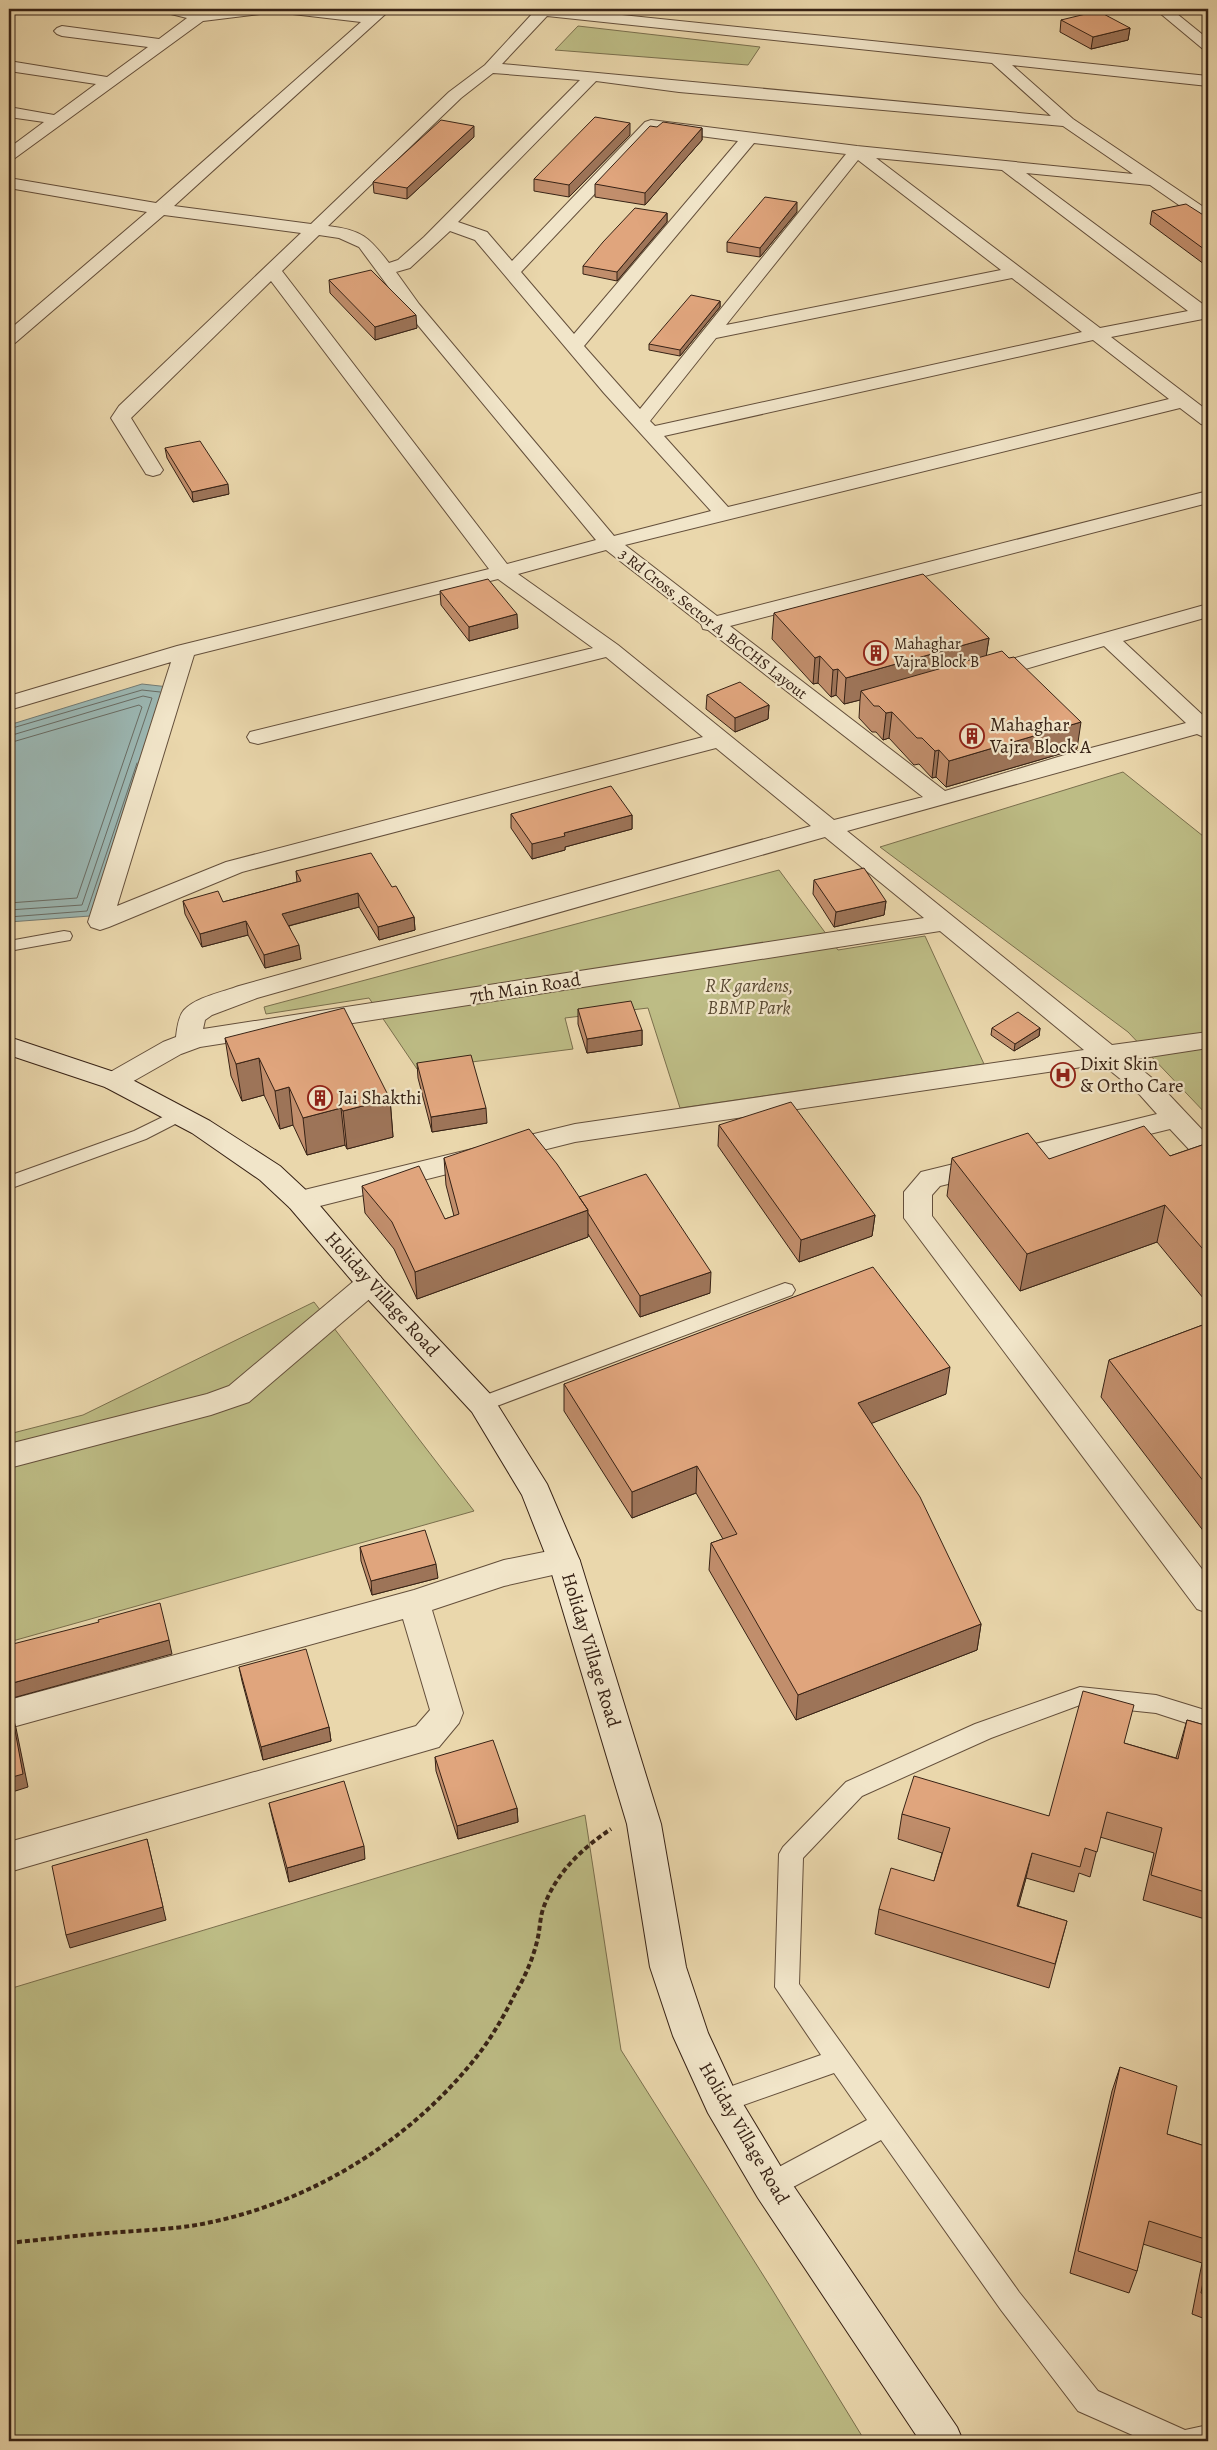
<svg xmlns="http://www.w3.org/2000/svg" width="1217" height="2450" font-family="Alegreya,serif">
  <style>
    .green { fill: #bdbc85; stroke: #7a6f4d }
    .water { fill: #9bb7b3; stroke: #737b74 }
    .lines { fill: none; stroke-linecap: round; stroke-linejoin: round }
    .shore { stroke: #696c64; stroke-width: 1 }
    .lane-casing { stroke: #644f3b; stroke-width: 2 }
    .street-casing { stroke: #644f3b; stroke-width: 2 }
    .secondary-casing { stroke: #372215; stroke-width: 2 }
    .path { stroke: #372215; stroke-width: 4; stroke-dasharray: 5 3; stroke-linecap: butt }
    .lane { fill: #f1e5c9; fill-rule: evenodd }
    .street { fill: #f1e5c9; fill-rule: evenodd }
    .secondary { fill: #f1e5c9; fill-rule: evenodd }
    .wall { fill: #c18e6c; stroke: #372215 }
    .shaded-wall { fill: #9d7458; stroke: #372215 }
    .building { fill: #e0a57d; stroke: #372215 }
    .labels { text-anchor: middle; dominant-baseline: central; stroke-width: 4.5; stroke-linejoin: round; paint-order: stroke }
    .far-street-label { font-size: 16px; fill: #372215; stroke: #f1e5c9 }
    .far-poi-label { font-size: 16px; fill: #372215; stroke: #f1e5c9; text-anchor: start }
    .poi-label { font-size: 19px; fill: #372215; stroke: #f1e5c9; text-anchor: start }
    .park-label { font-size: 19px; font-style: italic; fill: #584831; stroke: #f1e5c9 }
    .street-label { font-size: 19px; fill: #372215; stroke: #f1e5c9 }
  </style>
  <rect width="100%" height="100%" fill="#ead7ac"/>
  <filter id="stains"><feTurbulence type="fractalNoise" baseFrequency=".004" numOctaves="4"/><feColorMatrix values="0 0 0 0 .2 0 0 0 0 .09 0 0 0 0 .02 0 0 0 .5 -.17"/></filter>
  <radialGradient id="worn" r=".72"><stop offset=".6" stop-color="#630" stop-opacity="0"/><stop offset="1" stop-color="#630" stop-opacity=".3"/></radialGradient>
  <path class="green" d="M578,26L760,47L748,65L555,50Z
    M1123,772L1208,840V1116L1128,1032L880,847Z
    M779,870L838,950L925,936L984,1064L680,1108L648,1008L565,1018L573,1049L417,1069L369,998L266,1014L264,1007Z
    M314,1302L474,1511L9,1642V1434L83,1415Z
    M585,1815L621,2050L770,2286L865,2441H9V1989Z"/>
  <path class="water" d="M142,684L169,687L90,916L9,922V725Z"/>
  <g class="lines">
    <path class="shore" d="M9,729L142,690L160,692
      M9,736L143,696L152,698L82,905L9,910
      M9,743L139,705L142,707L77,898L9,903
      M9,917L87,911L137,763"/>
    <defs>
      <path id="lane" d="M64,931L70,932L72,936L70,940L9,951V941Z
        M179,1109L185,1111L188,1115L185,1119L146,1139L9,1189V1176L134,1131Z
        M785,1283L792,1285L795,1290L792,1295L489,1409L482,1412L475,1409L472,1404L475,1399Z
        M1080,1687L1156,1695L1208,1711V1730L1156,1713L1080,1705L991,1738L862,1796L803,1858L799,1984L1019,2292L1098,2391L1185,2430L1208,2425V2441H1146L1078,2411L1001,2310L881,2140L780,2194L771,2198L762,2194L758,2185L762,2176L867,2120L834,2073L721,2113L712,2109L709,2101L712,2093L821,2055L775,1987L779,1854L783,1847L846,1782L975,1724Z"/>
      <path id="street" d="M161,9H184L199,13L232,9H275L268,13L203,21L15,158L9,160V148L44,122L9,117V107L54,115L96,84L9,71V61L107,77L148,47L62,36L57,34L54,31L57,28L62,26L159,39L187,18L163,12Z
        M277,9H321L369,14L376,9H391L174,206L311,224L449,92L485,65L532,14L519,12L517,9H564L1208,76V86L1012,65L1073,119L1208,210V222L1202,221L1150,185L1026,173L1208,308V318L1111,337L1208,411V426L1201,424L1180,408L625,545L717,616L1208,491V503L730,626L945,791L1068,754L1186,723L1104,646L984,681L976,679L973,674L976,669L1208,604V617L1123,641L1208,720V739L1197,734L847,831L1112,1045L1208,1032V1048L1130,1060L1158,1083L1208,1136V1162L1199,1160L1170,1129L940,1186L932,1195V1216L1208,1577V1613L1197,1609L904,1218V1192L921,1172L1157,1114L1140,1095L1102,1064L575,1142L300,1211L290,1208L286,1201L290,1194L300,1191L575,1124L1084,1050L940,931L200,1047L181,1054L123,1087L114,1090L105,1087L101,1081L105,1075L163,1042L176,1037C177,1029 178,1017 184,1010C196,997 223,992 239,986L811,826L716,748L242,872L109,927L100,930L91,927L88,922L171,662L9,710V696L177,646L489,569L271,281L131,418L163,470L160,474L153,476L146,474L111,418L119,406L301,233L164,215L15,343L9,344V330L147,212L9,188V178L156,203L361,22L284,13L279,12ZM547,16L992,63L1051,116L502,64ZM493,73L580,80L424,237L398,260L389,263C369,237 362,230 328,226L461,98ZM596,81L679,92L1063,126L1133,174L857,146L651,120L645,122L512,261L487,232L458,222ZM655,130L738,141L574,334L521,272ZM754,143L846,154L640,409L584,346ZM876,158L1002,170L1188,311L1100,328ZM858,160L1001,270L726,325ZM450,231L475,240L604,393L711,511L614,536L419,304L396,272L410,268ZM319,235L339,238L359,247L407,312L596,540L507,564L282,271ZM1012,278L1082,332L655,426L650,421L716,338ZM1093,340L1169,399L728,507L664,436ZM606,550L701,624L703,629L708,630L923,797L834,820L618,645L518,574ZM498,579L593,648L250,732L247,737L250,742L258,744L606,657L703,737L226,862L117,906L194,655ZM825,837L924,918L203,1029L205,1020L212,1015L257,998Z
        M1155,9H1171L1208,39V50L1203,49Z
        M370,1273L380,1276L384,1283L380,1290L249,1402L211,1415L9,1468V1444L207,1394L229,1386L360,1276Z
        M564,1548L575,1552L580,1561L575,1570L504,1586L432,1610L463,1713L459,1723L439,1747L9,1872V1842L416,1726L430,1710L403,1619L9,1728V1700L414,1590L504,1560Z"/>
      <path id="secondary" d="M9,1037L123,1075L210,1121L280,1166L310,1194L384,1281L492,1396L547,1484L580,1561L661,1824L686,1967L708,2033L734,2089L784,2172L957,2427L963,2441H920L758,2198L708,2113L673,2036L650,1967L627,1824L548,1561L522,1495L472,1412L364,1295L290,1208L260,1180L192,1133L105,1087L9,1055Z"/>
    </defs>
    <use href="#lane" class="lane-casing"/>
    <use href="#street" class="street-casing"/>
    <use href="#secondary" class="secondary-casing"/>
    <path class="path" d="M9,2243C46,2239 83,2235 120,2232C149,2230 178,2229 207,2223C311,2202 408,2142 474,2060C491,2039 504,2016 516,1992C526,1975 534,1956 538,1937C540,1928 540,1918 543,1909C555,1874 581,1849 611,1829"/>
    <use href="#lane" class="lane"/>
    <use href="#street" class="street"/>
    <use href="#secondary" class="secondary"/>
  </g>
  <path class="wall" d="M1061,20L1130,28L1128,40L1091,49L1060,32Z
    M657,127L702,128V140L645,205L595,197V184Z
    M630,135L569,197L534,191V179Z
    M474,137L407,199L374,193L373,182Z
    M1152,211L1208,218V267L1150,224Z
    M797,212L760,257L727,252V242Z
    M667,213V222L617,281L583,274V266Z
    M329,280L417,328L375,340L330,293Z
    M720,301V307L680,356L649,350V344Z
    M165,448L229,494L193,502L167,458Z
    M440,591L518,628L469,641L441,605Z
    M774,613L989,638L986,656L1077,749L946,787L936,777L932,778L919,764L914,765L889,738L883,740L876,732H872L859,718L860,700L844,704L836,695L831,697L818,683L813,684L772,639Z
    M707,695L769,705L768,719L735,732L706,709Z
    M511,814L632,815V829L565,847V850L532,859L511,828Z
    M296,871L392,887L414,917L415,930L379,940L359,907L289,926L301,959L265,968L248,935L202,947L185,914L183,901L223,902L297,882Z
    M814,880L886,901L884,915L834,927L813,894Z
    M578,1009L642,1030V1045L587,1053L578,1024Z
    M992,1028H1040L1039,1036L1014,1051L991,1035Z
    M225,1038L390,1099L393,1137L347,1149L345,1145L307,1155L293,1125L280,1129L264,1095L242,1101L231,1076Z
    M417,1063L487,1123L432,1132L418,1078Z
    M719,1125L875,1215L872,1236L799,1262L718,1146Z
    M1208,1143V1304L1157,1242L1020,1291L947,1196L952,1158L1049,1159L1170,1156Z
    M444,1158L579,1197L710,1293L640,1317L588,1234V1237L417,1299L394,1249L365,1213L362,1186L445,1219L454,1216L446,1185Z
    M1208,1323V1537L1101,1397L1109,1360Z
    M564,1384L946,1394L871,1423L981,1624L977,1650L796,1720L709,1570L711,1543L723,1539L696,1493L632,1518L564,1411Z
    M360,1547L438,1578L372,1595L361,1561Z
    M239,1667L329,1727L331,1741L263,1760L242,1681Z
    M1187,1720L1208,1726V1920L1143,1900L1154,1853L1100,1837L1090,1877L1079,1873L1074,1892L1026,1878L1018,1906L1067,1921L1049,1988L875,1934L879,1909L934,1881L942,1853L898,1839L902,1814L1049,1816L1124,1743L1176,1758Z
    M435,1757L517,1808L518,1822L458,1839L436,1771Z
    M269,1803L365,1859L289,1882L272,1816Z
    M1120,2067L1167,2134L1208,2147V2320L1192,2314L1202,2263L1143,2244L1137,2271L1129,2293L1070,2273L1112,2091Z"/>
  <path class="shaded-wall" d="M1130,28L1128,40L1091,49L1093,37Z
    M630,123V135L569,197V185Z
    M474,126V137L407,199V188Z
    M702,128V140L645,205V193Z
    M797,202V212L760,257V248Z
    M667,213V222L617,281V272Z
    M720,301V307L680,356V350Z
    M416,315L417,328L375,340V327Z
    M228,484L229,494L193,502L192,492Z
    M517,614L518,628L469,641V627Z
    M989,638L985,664L861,691L860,700L844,704L846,678Z
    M820,656L818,683L813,684L815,658Z
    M838,669L836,695L831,697L833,670Z
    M769,705L768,719L735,732V718Z
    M892,712L889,738L883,740L886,713Z
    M1081,722L1077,749L946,787L949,761Z
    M939,750L936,777L932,778L935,751Z
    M632,815V829L565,847V850L532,859V844L564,833Z
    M358,893L359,907L284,927L282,914Z
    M886,901L884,915L834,927L836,912Z
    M414,917L415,930L379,940L378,927Z
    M246,921L248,935L202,947L200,934Z
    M299,945L301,959L265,968L264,955Z
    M1040,1028L1039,1036L1014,1051L1015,1044Z
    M642,1030V1045L587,1053V1039Z
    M259,1058L264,1095L242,1101L236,1064Z
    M289,1087L293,1125L280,1129L275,1091Z
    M390,1099L393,1137L347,1149L343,1111Z
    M341,1108L345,1145L307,1155L303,1118Z
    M486,1108L487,1123L432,1132L431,1117Z
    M1165,1205L1157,1242L1020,1291L1027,1254Z
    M588,1210V1237L417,1299L415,1272Z
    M875,1215L872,1236L799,1262L801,1240Z
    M711,1272L710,1293L640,1317V1296Z
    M950,1367L946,1394L855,1430L858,1403Z
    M697,1466L696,1493L632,1518V1492Z
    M436,1564L438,1578L372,1595L371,1581Z
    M981,1624L977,1650L796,1720L798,1695Z
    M169,1640L172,1654L9,1699V1684Z
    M12,1714L16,1728L28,1787L9,1793Z
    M329,1727L331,1741L263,1760L261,1747Z
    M517,1808L518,1822L458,1839L457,1826Z
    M147,1839L166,1920L70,1948L66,1935Z
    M364,1846L365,1859L289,1882L287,1868Z
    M1032,1853L1026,1878L1012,1930L1017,1906Z"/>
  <path class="building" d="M1098,11L1130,28L1093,37L1061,20Z
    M595,117L630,123L569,185L534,179Z
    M441,120L474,126L407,188L373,182Z
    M663,122L702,128L645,193L595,184L650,126L657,127Z
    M765,197L797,202L760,248L727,242Z
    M1186,204L1208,218V252L1152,211Z
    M635,208L667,213L617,272L583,266L603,242Z
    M371,270L416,315L375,327L329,280Z
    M691,295L720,301L680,350L649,344Z
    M200,441L228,484L192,492L165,448Z
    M923,574L989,638L846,678L838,669L833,670L820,656L815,658L774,613Z
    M488,579L517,614L469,627L440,591Z
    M1002,651L1009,658L1014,657L1081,722L949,761L939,750L935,751L922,738H917L892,712L886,713L879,706H874L861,691Z
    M740,682L769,705L735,718L707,695Z
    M611,786L632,815L564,833L565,836L532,844L511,814Z
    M371,853L392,887L396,886L414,917L378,927L358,893L282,914L299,945L264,955L246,921L200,934L183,901L218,891L223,902L301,881L296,871Z
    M864,868L886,901L836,912L814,880Z
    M631,1001L642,1030L587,1039L578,1009Z
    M344,1008L390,1099L343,1111L341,1108L303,1118L289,1087L275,1091L259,1058L236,1064L225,1038Z
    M1018,1012L1040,1028L1015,1044L992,1028Z
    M471,1055L486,1108L431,1117L417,1063Z
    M791,1102L875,1215L801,1240L719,1125Z
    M1144,1126L1170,1156L1208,1143V1255L1165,1205L1027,1254L952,1158L1028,1133L1049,1159Z
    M529,1129L557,1164L588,1210L415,1272L392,1222L362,1186L419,1166L445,1219L459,1214L444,1158Z
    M646,1174L711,1272L640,1296L588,1213V1210L579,1197Z
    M873,1267L950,1367L858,1403L920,1497L981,1624L798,1695L711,1543L737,1534L697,1466L632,1492L564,1384Z
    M1208,1323V1487L1109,1360Z
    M425,1530L436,1564L371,1581L360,1547Z
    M160,1603L169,1640L9,1684V1645L99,1622L98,1620Z
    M306,1649L329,1727L261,1747L239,1667Z
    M1083,1691L1134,1705L1124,1743L1178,1759L1187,1720L1208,1726V1893L1151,1875L1162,1828L1107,1812L1097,1852L1085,1848L1080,1867L1032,1853L1017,1906L1067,1921L1055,1964L879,1909L891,1868L934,1881L950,1828L902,1814L914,1776L1049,1816Z
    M12,1714L23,1774L9,1778V1715Z
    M493,1740L517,1808L457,1826L435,1757Z
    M344,1781L364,1846L287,1868L269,1803Z
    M147,1839L163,1907L66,1935L52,1866Z
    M1120,2067L1177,2086L1167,2134L1208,2147V2240L1149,2221L1137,2271L1078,2251Z
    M1208,2256V2295L1201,2293Z"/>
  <defs>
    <symbol id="building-ring" viewBox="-11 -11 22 22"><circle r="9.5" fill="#f1e5c9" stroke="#8f2418" stroke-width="1.5"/><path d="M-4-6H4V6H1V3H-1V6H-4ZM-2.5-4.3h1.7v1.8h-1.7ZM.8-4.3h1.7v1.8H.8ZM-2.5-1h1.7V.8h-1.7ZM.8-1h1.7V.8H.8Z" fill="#8f2418"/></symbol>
    <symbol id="hospital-ring" viewBox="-11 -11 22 22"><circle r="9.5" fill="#f1e5c9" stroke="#8f2418" stroke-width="1.5"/><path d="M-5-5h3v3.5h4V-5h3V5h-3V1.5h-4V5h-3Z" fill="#8f2418"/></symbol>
  </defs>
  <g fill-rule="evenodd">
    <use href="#building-ring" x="862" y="639" width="28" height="28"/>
    <use href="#building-ring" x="958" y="722" width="28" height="28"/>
    <use href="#hospital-ring" x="1049" y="1061" width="28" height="28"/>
    <use href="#building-ring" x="306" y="1084" width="28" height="28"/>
  </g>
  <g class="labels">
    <g class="far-street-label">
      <text transform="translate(713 624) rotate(38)">3 Rd Cross, Sector A, BCCHS Layout</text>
    </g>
    <g class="far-poi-label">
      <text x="894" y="644">Mahaghar<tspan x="894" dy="18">Vajra Block B</tspan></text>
    </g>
    <g class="poi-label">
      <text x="990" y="725">Mahaghar<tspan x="990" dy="22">Vajra Block A</tspan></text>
      <text x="1080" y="1064">Dixit Skin<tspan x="1080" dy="22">&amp; Ortho Care</tspan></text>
      <text x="338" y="1098">Jai Shakthi</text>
    </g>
    <g class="park-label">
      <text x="749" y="986">R K gardens,<tspan x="749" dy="22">BBMP Park</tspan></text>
    </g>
    <g class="street-label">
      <text transform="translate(525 988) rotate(-9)">7th Main Road</text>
      <text transform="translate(382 1294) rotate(48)">Holiday Village Road</text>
      <text transform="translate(591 1650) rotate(73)">Holiday Village Road</text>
      <text transform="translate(744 2133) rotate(60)">Holiday Village Road</text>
    </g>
  </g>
  <rect width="1217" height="2450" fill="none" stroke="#ead7ac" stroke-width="30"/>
  <rect x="10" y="10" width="1197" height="2430" fill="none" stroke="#372215" stroke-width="2.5"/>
  <rect x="15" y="15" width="1187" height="2420" fill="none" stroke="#372215"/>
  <rect width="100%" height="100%" filter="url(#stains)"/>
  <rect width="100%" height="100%" fill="url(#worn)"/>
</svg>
